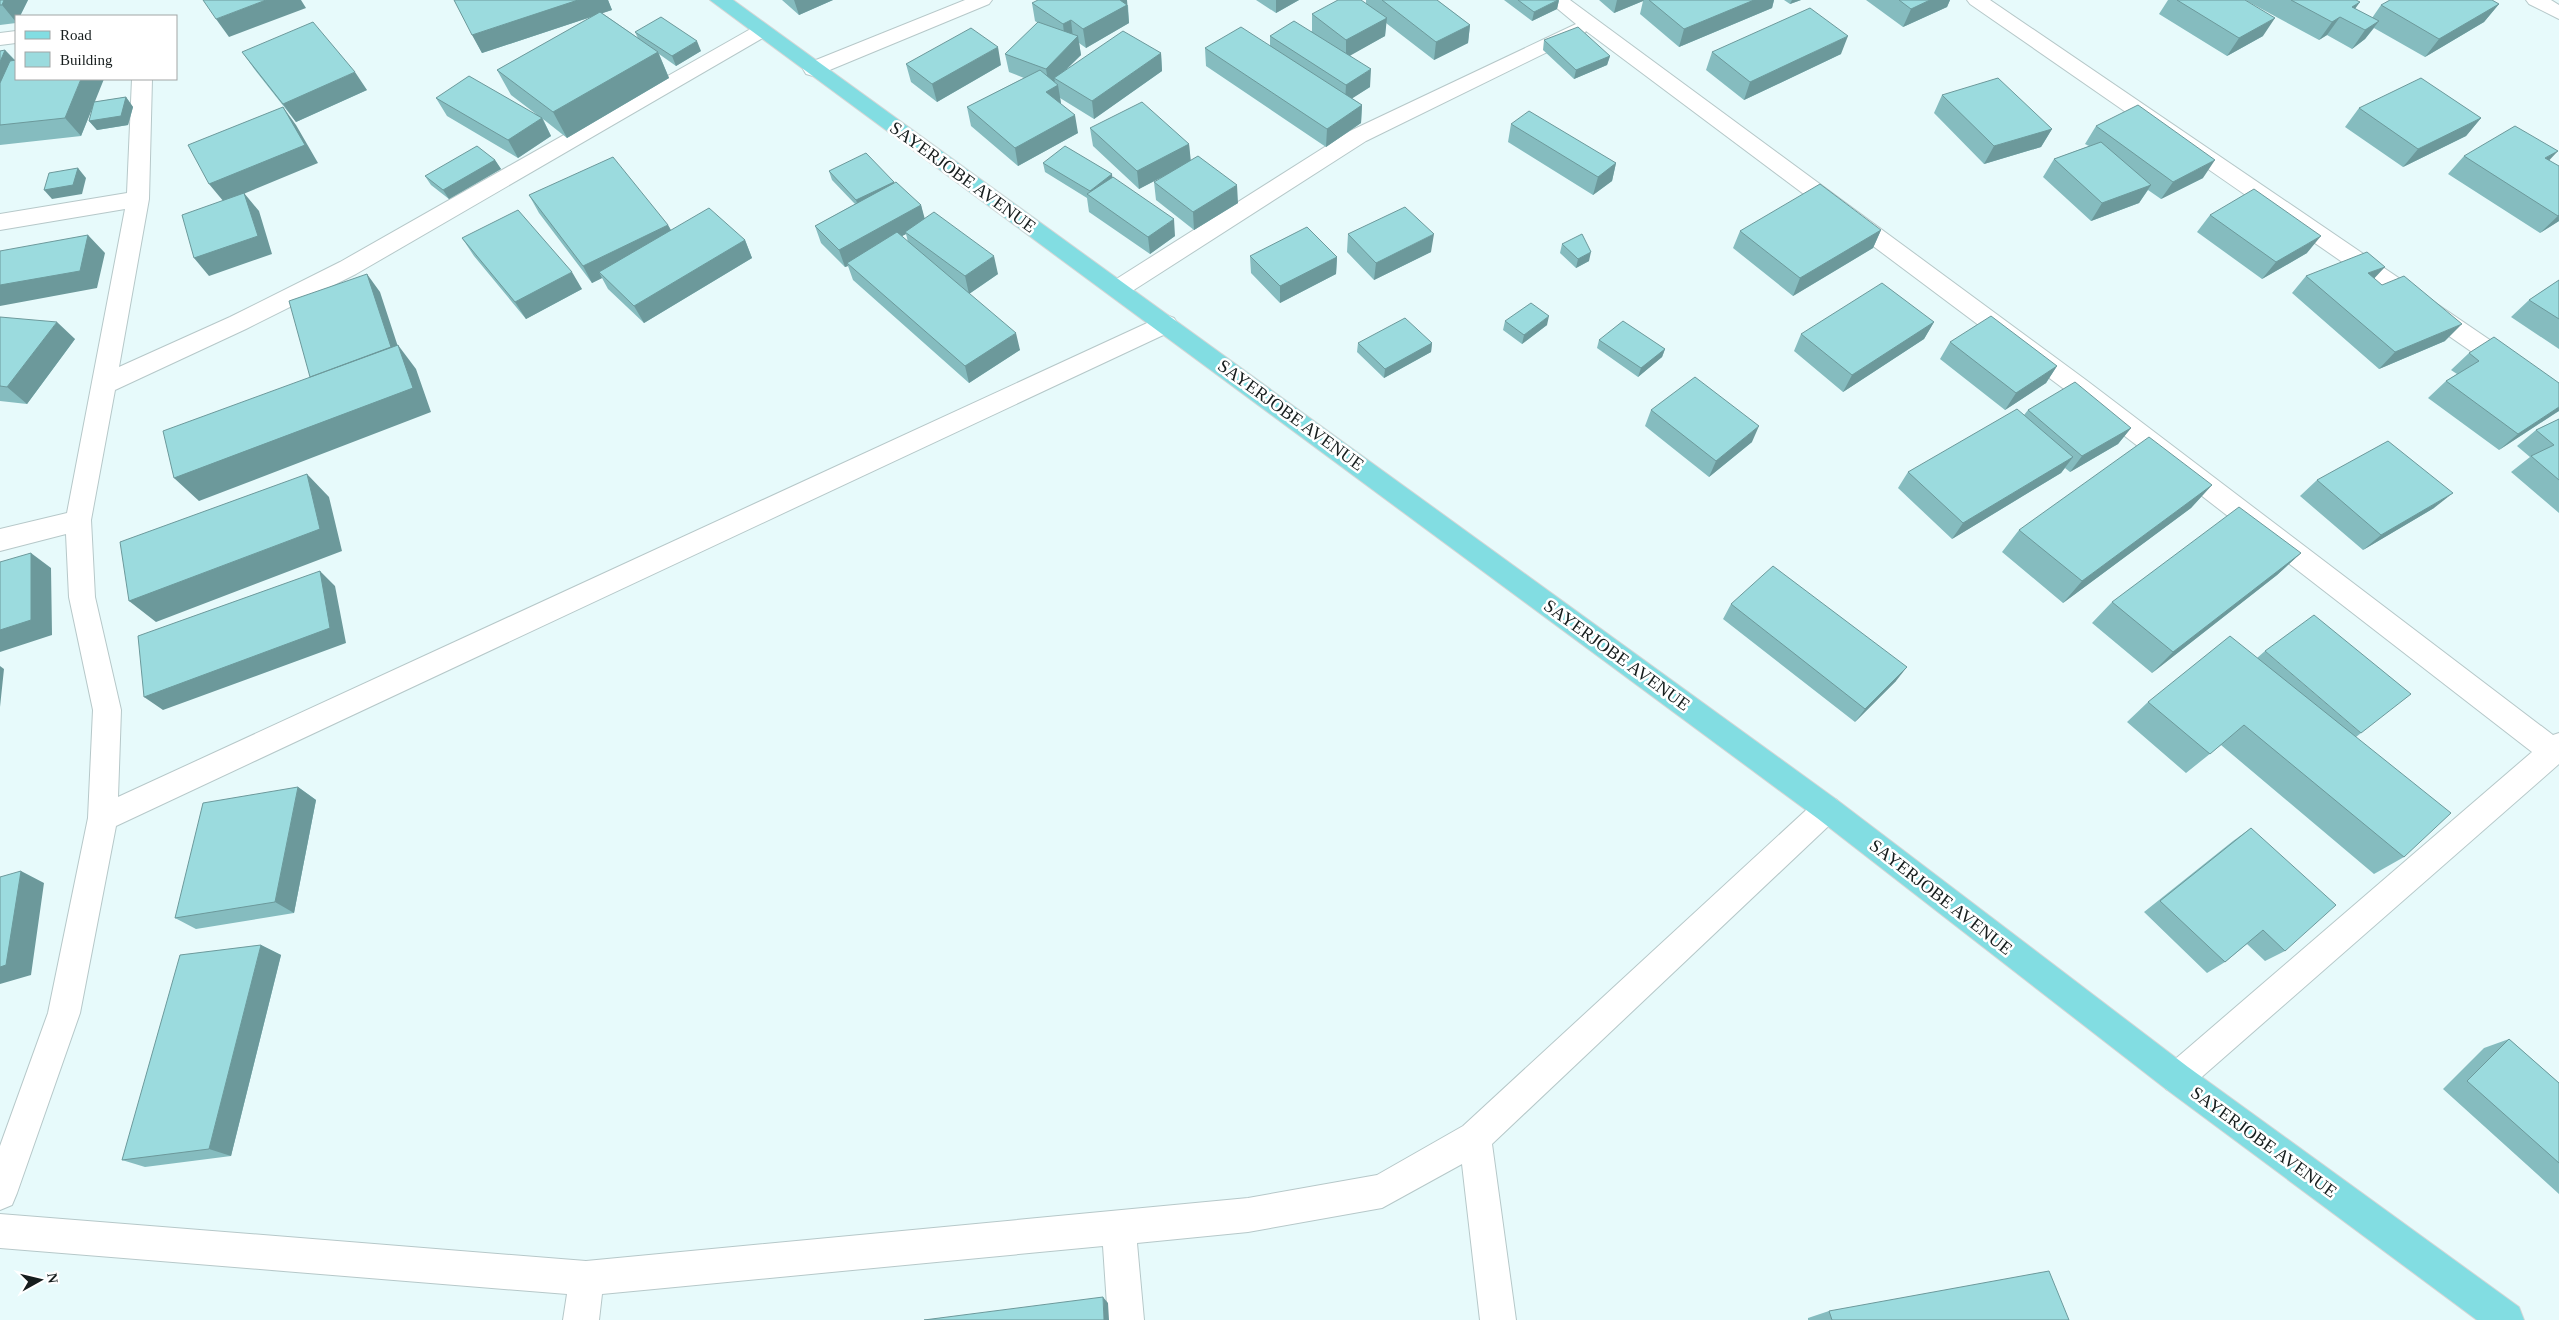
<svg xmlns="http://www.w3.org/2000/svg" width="2559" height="1320" font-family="Georgia,serif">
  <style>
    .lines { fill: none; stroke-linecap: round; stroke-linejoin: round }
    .minor-casing { stroke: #b6c8c9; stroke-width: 2 }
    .primary-casing { stroke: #d5d6d6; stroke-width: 2 }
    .minor { fill: #fff; fill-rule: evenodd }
    .primary { fill: #82dde2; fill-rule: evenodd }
    .wall { fill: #85bcbf; fill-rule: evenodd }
    .shaded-wall { fill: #6c999b }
    .building { fill: #9bdbde; stroke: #6c999b }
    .labels { text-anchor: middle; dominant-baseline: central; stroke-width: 5; stroke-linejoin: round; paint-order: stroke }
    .street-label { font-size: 18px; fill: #161d1d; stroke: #fff }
  </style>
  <rect width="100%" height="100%" fill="#e7fafb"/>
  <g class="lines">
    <defs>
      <path id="minor" d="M965,0H992L989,4L820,74L813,76L806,74L803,69L806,64Z
        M1547,0H1570L2086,380L2553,735L2559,733V764L2188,1089L2177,1094L2166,1089L2161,1078L2166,1067L2532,752L2068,392L1586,31L1584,34L1366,141L1126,295L1118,297L1110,295L1106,289L1110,283L1350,131L1576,24Z
        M1967,0H1990L2559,387V408L2550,406L1970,4Z
        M2526,0H2551L2559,5V19L2529,4Z
        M761,25L768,27L771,31L768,35L356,274L246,329L115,390L91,520L95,597L121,710L118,797L1158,318L1166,315L1174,318L1178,324L1174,330L116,826L80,1013L17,1193L12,1205L0,1210V1146L48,1013L88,818L93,710L69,597L66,534L0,551V529L67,513L125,209L0,230V214L127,193L132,79H152L149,199L119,367L230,317L340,262L754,27Z
        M16,31V43L0,45V33Z
        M1827,796L1837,800L1842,809L1837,818L1492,1144L1516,1320H1480L1462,1164L1382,1208L1248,1232L1137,1243L1144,1320H1108L1103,1246L602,1294L599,1320H563L567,1294L0,1248V1214L586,1261L1248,1198L1377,1175L1463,1126L1817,800Z"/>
      <path id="primary" d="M710,0H733L1837,800L2188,1067L2519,1307L2524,1320H2477L2166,1089L1817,818Z"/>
    </defs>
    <use href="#minor" class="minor-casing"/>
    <use href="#primary" class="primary-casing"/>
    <use href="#minor" class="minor"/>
    <use href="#primary" class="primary"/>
  </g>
  <path class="wall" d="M0,0H28L20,16H16V23L0,25Z
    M454,0H608L612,10L602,13L638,38L635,32L701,51L676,66L659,54L669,78L567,138L543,119L551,136L518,158L447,116L436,98L536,114L511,95L497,70L594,16L482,53Z
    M782,0H833L799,15Z
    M1256,0H1299L1276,13Z
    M1366,0H1437L1470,25L1468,43L1434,60L1386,23L1385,36L1350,55L1370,87L1352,98L1362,105L1361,123L1326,147L1206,66L1205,48L1270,46V36L1312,31V14L1366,4Z
    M1504,0H1559L1557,9L1532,21Z
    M1599,0H1774L1772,8L1679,47L1640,14L1643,1L1614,13Z
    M1784,0H1801L1790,4Z
    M1866,0H1950L1947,7L1903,27Z
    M2168,0H2245L2263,36L2227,56L2159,14Z
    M2245,0H2356L2355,9L2372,18L2381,5L2499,4L2484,22L2425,57L2374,28L2365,39L2352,49L2327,35L2319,40Z
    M1032,3L1128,5L1129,23L1086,48L1079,43L1081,55L1064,72L1161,53L1162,71L1094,119L1060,98L1061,104L1078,133L1018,166L971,126L967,107L1024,78L1009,72L1005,54L1038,23L1035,21Z
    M1544,40L1610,56L1607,65L1574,79L1543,50Z
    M5,50L15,60L94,102L126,97L133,107L128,125L97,130L89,121L94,104L81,136L0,145V51Z
    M242,52L367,90L296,122L255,70Z
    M1712,52L1841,54L1744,100L1706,70Z
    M906,64L1001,65L937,102L911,82Z
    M1942,95L2052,129L2041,147L1984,164L1934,113Z
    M2359,108L2481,118L2466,136L2403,167L2345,127Z
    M1511,124L1616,163L1612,181L1593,195L1508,142Z
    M2096,126L2203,178L2161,199L2148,190L2139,203L2091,221L2043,177L2054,159L2089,146L2085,144Z
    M1090,128L1189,144L1190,161L1238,203L1194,230L1156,200L1154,182L1173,171L1139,189L1093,146Z
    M2464,156L2549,160L2559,221L2540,233L2448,174Z
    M495,160L501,169L449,199L431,185L425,176Z
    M1043,163L1112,174V177L1175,236L1150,254L1089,212L1087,198L1045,172Z
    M829,171L894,183L921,205L924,219L998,274L969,294L1020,350L969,383L853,280L848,266L845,267L821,243L815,226L855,204L832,180ZM906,234L908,242L901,236Z
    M529,195L668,225L671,230L745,240L752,258L644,323L608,289L602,278L592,283L539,213Z
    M2210,215L2307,253L2262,279L2197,232Z
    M1881,230L1873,248L1793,296L1733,248L1740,231Z
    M1348,234L1431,252L1374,280L1347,252Z
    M462,238L582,289L526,319L474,256Z
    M1562,244L1589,261L1576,268L1560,253Z
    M1250,256L1337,257L1336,274L1280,303L1251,273Z
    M2306,276L2374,279L2445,341L2379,369L2292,293Z
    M2559,280V349L2511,317L2529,300Z
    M0,317L75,339L27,404L0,401Z
    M1505,321L1547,325L1522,344L1503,330Z
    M1934,322L1924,339L1843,392L1794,351L1801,334Z
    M1599,340L1665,349L1662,357L1638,377L1597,348Z
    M1950,342L2057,366L2046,383L2005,410L1940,359Z
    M1358,343H1432L1431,352L1384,378L1357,352Z
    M2469,353L2559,383V411L2499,450L2428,398L2446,381L2457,374L2451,370Z
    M1651,410L1752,442L1709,477L1645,426Z
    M2028,410L2131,428L2118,444L2070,472L2065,468L2061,473L1952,539L1898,488L1908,472L2024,415Z
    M2559,419V513L2511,472L2530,457L2517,446L2536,430Z
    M2317,480L2434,508L2363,550L2300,496Z
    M2212,485L2191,508L2063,603L2002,552L2019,530Z
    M2301,553L2277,575L2152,673L2092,623L2112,602Z
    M1731,604L1896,681L1855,722L1723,619Z
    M2265,651L2361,733L2356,737L2404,857L2374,874L2221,745L2186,773L2127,722L2148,702L2257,658Z
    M298,787L316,800L294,913L196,929L175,918Z
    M2251,828L2285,951L2265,961L2247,944L2225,962L2207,973L2144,912L2233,841Z
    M261,945L281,955L231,1156L145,1167L122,1160Z
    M2509,1039L2559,1083V1194L2443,1089L2484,1048Z
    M1829,1311L2069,1320H1808V1318Z"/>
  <path class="shaded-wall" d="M4,0H28L20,16H16V22L2,5Z
    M266,0H301L306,8L229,37L216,19Z
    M578,0H608L612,10L482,53L472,35Z
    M794,0H833L799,15Z
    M1113,0H1127L1129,23L1086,48L1083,29Z
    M1276,0H1299L1276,13Z
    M1559,0L1557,9L1532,21L1534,12Z
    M1617,0H1644L1643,1L1614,13Z
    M1754,0H1774L1772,8L1679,47L1684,29Z
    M1792,0H1801L1790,4Z
    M1930,0H1950L1947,7L1903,27L1911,9Z
    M2360,2L2347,20L2352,7Z
    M2499,4L2484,22L2425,57L2439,39Z
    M2340,17L2327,35L2319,40L2332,22Z
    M1387,18L1385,36L1346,58V40Z
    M2275,18L2263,36L2227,56L2239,38Z
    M1071,20L1073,38L1065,43L1063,24Z
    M2379,21L2365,39L2352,49L2365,30Z
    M1470,25L1468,43L1434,60L1436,42Z
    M1078,36L1081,55L1056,79L1054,78L1055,81L1049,87L1046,69Z
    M1848,36L1841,54L1744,100L1750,82Z
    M697,41L701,51L676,66L672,56Z
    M998,47L1001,65L937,102L932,84Z
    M5,50L16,62L0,115V62Z
    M658,52L669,78L567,138L553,112Z
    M1161,53L1162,71L1094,119L1092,101Z
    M1610,56L1607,65L1574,79L1576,70Z
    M1371,69L1370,87L1345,103L1346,85Z
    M355,72L367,90L296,122L283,104Z
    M81,79H104L81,136L65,118Z
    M1058,85L1061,103L1049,110L1046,92Z
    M126,97L133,107L128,125L97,130L89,121Z
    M1362,105L1361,123L1326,147L1327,129Z
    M283,107L296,125L318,163L224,202L209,184Z
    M1075,115L1078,133L1018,166L1015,148Z
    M542,118L551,136L518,158L508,140Z
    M2481,118L2466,136L2403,167L2418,149Z
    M2052,129L2041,147L1984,164L1994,146Z
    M1189,144L1191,162L1139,189L1137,171Z
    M2558,151L2541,169L2545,158Z
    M495,160L501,169L449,199L443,190Z
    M2215,160L2203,178L2161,199L2173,182Z
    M1616,163L1612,181L1593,195L1598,177Z
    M78,168L86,178L82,194L52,199L44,190Z
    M1112,174L1113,183L1091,197L1090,191Z
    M894,182L897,191L859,209L856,200Z
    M1237,185L1238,203L1194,230L1193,212Z
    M2151,185L2139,203L2091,221L2102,203Z
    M244,193L259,211L272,254L209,276L194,258Z
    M921,205L926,223L905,232L906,234L849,265L847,263L848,266L845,267L839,250Z
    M2559,215V221L2540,233Z
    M1174,219L1175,236L1150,254L1148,237Z
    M668,225L677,242L599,272L602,278L592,283L583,266Z
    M1881,230L1873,248L1793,296L1800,278Z
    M1434,234L1431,252L1374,280L1376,263Z
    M88,235L105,253L97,288L0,306V285Z
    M2321,236L2307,253L2262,279L2276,262Z
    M745,240L752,258L644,323L634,306Z
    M1591,252L1589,261L1576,268L1578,259Z
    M994,256L998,274L969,294L965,276Z
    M1337,257L1336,274L1280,303V286Z
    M2385,267L2369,284L2368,273Z
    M572,272L582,289L526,319L515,302Z
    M367,274L380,292L404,365L324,394Z
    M1549,316L1547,325L1522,344L1524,335Z
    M57,322L75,339L27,404L7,387Z
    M1934,322L1924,339L1843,392L1852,375Z
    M2462,324L2445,341L2379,369L2395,352Z
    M1016,333L1020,350L969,383L965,366Z
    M1432,343L1431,352L1384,378L1385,369Z
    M398,345L416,369L431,412L199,501L174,478Z
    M1665,349L1662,357L1638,377L1641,368Z
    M2057,366L2046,383L2005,410L2016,393Z
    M2559,407V411L2557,412L2499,450L2518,434Z
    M1759,426L1752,442L1709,477L1716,461Z
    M2131,428L2118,444L2070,472L2082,456Z
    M2073,457L2061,473L1952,539L1963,523Z
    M307,474L329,497L342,551L156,622L129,601Z
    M2212,485L2191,508L2063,603L2082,581Z
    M2453,493L2434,508L2363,550L2381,535Z
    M31,553L51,568L52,635L0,652V630Z
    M2301,553L2277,575L2152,673L2173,652Z
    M320,571L335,586L346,643L163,710L144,697Z
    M0,666L4,669L0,707Z
    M1907,667L1896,681L1855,722L1865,709Z
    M298,787L316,800L294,913L275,902Z
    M21,871L44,883L31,975L0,984V967Z
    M261,945L281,955L231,1156L209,1149Z
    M1103,1297L1108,1303L1109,1320H1104Z"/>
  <path class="building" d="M0,0H4L2,5H0Z
    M203,0H266L216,19Z
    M454,0H578L472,35Z
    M1038,0H1120L1127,5L1083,29L1071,20L1063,24L1032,3Z
    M1338,0H1361L1387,18L1346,40L1312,14Z
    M1382,0H1437L1470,25L1436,42Z
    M1518,0H1558L1534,12Z
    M1649,0H1754L1684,29Z
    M1899,0H1930L1911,9Z
    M2177,0H2245L2275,18L2239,38Z
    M2291,0H2356L2360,2L2352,7L2379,21L2365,30L2340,17L2332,22Z
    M2390,0H2492L2499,4L2439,39L2381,5Z
    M1810,8L1848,36L1750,82L1712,52Z
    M600,12L658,52L553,112L497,70Z
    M661,17L697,41L672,56L635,32Z
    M1294,21L1371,69L1346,85L1270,36Z
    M313,22L355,72L283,104L242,52Z
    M1038,22L1078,36L1046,69L1005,54Z
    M1241,27L1362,105L1327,129L1205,48Z
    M1578,27L1610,56L1576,70L1544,40Z
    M971,28L998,47L932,84L906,64Z
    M1123,31L1161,53L1092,101L1054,78Z
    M5,50L0,62V51Z
    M16,60V79H81L65,118L0,125V83L10,61Z
    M1040,70L1058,85L1046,92L1075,115L1015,148L967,107Z
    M469,76L542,118L508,140L436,98Z
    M1998,78L2052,129L1994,146L1942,95Z
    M2421,78L2481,118L2418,149L2359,108Z
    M126,97L121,116L89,121L94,102Z
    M1142,102L1189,144L1137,171L1090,128Z
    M2138,105L2215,160L2173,182L2096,126Z
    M283,107L305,145L209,184L188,145Z
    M1529,111L1616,163L1598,177L1511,124Z
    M2515,126L2558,151L2545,158L2559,166V215L2558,216L2464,156Z
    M2101,142L2151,185L2102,203L2054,159Z
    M477,146L495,160L443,190L425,176Z
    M1065,146L1112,174L1090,191L1043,163Z
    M866,153L894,182L856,200L829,171Z
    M1198,156L1237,185L1193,212L1154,182Z
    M613,157L668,225L583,266L529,195Z
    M78,168L73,185L44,190L49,173Z
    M1113,177L1174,219L1148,237L1087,194Z
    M896,182L921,205L839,250L815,226Z
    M1820,184L1881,230L1800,278L1740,231Z
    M2254,189L2321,236L2276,262L2210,215Z
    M244,193L258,236L194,258L182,215Z
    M1405,207L1434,234L1376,263L1348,234Z
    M709,208L745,240L634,306L599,272Z
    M518,210L572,272L515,302L462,238Z
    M934,212L994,256L965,276L905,232Z
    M1307,227L1337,257L1280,286L1250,256Z
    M897,232L1016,333L965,366L847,263Z
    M1582,234L1591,252L1578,259L1562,244Z
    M88,235L80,271L0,285V251Z
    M2367,252L2385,267L2368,273L2382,285L2404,276L2462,324L2395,352L2306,276Z
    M367,274L391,347L310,377L289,301Z
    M2559,280V319L2529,300Z
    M1882,283L1934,322L1852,375L1801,334Z
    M1531,303L1549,316L1524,335L1505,321Z
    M1991,316L2057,366L2016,393L1950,342Z
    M0,317L57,322L7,387L0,386Z
    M1405,318L1432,343L1385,369L1358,343Z
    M1623,321L1665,349L1641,368L1599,340Z
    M2494,337L2559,383V407L2518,434L2446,381L2479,361L2469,353Z
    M398,345L413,388L174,478L163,431Z
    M1695,377L1759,426L1716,461L1651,410Z
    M2075,382L2131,428L2082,456L2028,410Z
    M2017,409L2073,457L1963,523L1908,472Z
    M2559,419V480L2531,456L2554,445L2536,430Z
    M2149,437L2212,485L2082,581L2019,530Z
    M2388,441L2453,493L2381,535L2317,480Z
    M307,474L320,529L129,601L120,542Z
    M2239,507L2301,553L2173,652L2112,602Z
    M31,553V620L0,630V562Z
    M1773,566L1907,667L1865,709L1731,604Z
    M320,571L330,628L144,697L138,636Z
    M2314,615L2411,694L2361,733L2265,651Z
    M2230,636L2451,813L2404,857L2244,725L2210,754L2148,702Z
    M298,787L275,902L175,918L203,803Z
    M2251,828L2336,905L2285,951L2263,930L2225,962L2160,901Z
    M21,871L6,965L0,967V877Z
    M261,945L209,1149L122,1160L180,955Z
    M2509,1039L2559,1083V1163L2467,1081Z
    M2049,1271L2069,1320H1832L1829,1311Z
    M1103,1297L1104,1320H924Z"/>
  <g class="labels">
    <g class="street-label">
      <text transform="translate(963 177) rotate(36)">SAYERJOBE AVENUE</text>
      <text transform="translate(1291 415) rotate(36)">SAYERJOBE AVENUE</text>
      <text transform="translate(1617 655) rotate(36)">SAYERJOBE AVENUE</text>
      <text transform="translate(1941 897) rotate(38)">SAYERJOBE AVENUE</text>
      <text transform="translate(2264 1142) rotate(36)">SAYERJOBE AVENUE</text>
    </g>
  </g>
  <rect x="15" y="15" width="162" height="65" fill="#ffffff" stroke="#a2a5a5"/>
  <rect x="25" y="31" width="25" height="8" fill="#82dde2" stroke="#a2a5a5"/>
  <text x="60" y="40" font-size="15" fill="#161d1d">Road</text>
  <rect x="25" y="52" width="25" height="15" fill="#9bdbde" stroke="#a2a5a5"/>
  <text x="60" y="65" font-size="15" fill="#161d1d">Building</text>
  <g transform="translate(40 1280) rotate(82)" stroke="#ffffff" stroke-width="4" paint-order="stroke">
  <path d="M0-4L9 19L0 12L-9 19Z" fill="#161d1d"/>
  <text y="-8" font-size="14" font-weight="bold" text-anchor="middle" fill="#161d1d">N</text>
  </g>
</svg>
